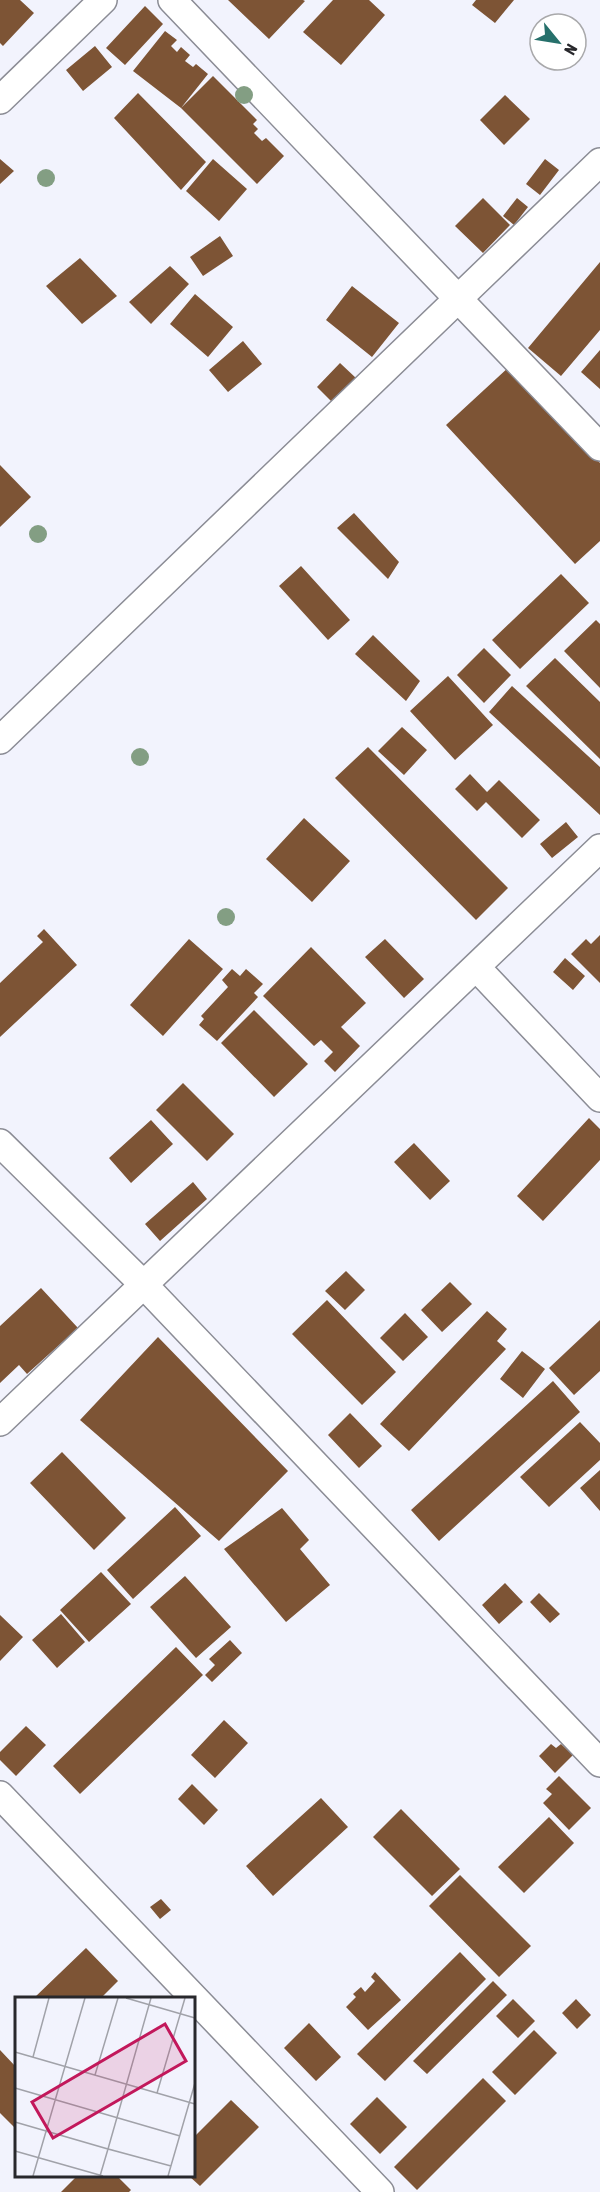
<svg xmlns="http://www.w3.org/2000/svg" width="600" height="2192" font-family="'Asap Condensed',sans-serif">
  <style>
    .building { fill: #7d5435 }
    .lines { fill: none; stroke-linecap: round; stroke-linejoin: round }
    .street-casing { stroke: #8b8c95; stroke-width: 30 }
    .street { stroke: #fff; stroke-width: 27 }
    .tree { fill: #839e83 }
    .inset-road { fill: none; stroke: #a1a2a9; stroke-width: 1.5 }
    .view { fill: #c2185b; fill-opacity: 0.15; stroke: #c2185b; stroke-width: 3 }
    .inset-edge { fill: none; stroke: #28282c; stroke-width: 3 }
  </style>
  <rect width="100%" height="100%" fill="#f2f3fd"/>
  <path class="building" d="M0,0H20L34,13L3,46L0,43Z
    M228,0H303L305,1L269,39Z
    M333,0H369L385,15L341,65L303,32Z
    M476,0H514L495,23L472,5Z
    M145,6L163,24L125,65L106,48Z
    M165,31L177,40L171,46L177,52L181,47L190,55L185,61L193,67L196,64L208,74L181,108L133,71Z
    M95,46L112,67L83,91L66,70Z
    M213,76L257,120L253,124L258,129L254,133L262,141L266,138L284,156L257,184L181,108Z
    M138,93L206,162L181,190L114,118Z
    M505,95L530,119L504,145L480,120Z
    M0,159L14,171L0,184Z
    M213,159L247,189L219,221L186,191Z
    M545,159L559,170L540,195L526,184Z
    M483,198L510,225L483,253L455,226Z
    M517,198L528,207L514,225L503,216Z
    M220,236L233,256L203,276L190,257Z
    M80,258L117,296L82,324L46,286Z
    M600,262V330L561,376L528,348Z
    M170,266L189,284L151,324L129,302Z
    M352,286L399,323L372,357L326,320Z
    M195,294L233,327L208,357L170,324Z
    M243,341L262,364L228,392L209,370Z
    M600,350V389L581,372Z
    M340,363L357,379L334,404L317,387Z
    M510,366L600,463V541L575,564L446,425Z
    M0,465L31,497L0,527Z
    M354,513L399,562L388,579L337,528Z
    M301,566L350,620L328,640L279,586Z
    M561,574L589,603L520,669L492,640Z
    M596,620L600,624V688L564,651Z
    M373,635L420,681L406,701L355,654Z
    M484,648L511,675L484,703L457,675Z
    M555,658L600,702V759L526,686Z
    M448,676L493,725L455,760L410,711Z
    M512,686L600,767V815L489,712Z
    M402,727L427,750L404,775L378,751Z
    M368,747L508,888L476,920L335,778Z
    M470,774L487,792L499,780L540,820L522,838L486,802L477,811L455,789Z
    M304,818L350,861L312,902L266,859Z
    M566,822L578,837L552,858L540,844Z
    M44,929L77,965L0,1037V983L43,942L37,936Z
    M600,935V983L571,954L586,939L591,944Z
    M189,939L223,969L163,1036L130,1005Z
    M385,939L424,979L404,998L365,957Z
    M311,947L366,1003L341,1027L360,1046L335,1072L324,1061L333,1052L321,1040L314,1046L263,996Z
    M565,958L585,976L573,990L553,972Z
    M232,969L240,976L246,969L263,984L254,993L258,997L217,1041L199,1025L204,1019L201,1016L228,987L222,980Z
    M254,1010L308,1064L274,1097L221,1043Z
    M183,1083L234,1134L207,1161L156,1110Z
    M589,1118L600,1129V1160L543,1221L517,1196Z
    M151,1120L173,1144L131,1183L109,1158Z
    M414,1143L450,1181L430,1200L394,1162Z
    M193,1182L207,1199L160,1241L145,1224Z
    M346,1271L365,1290L345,1310L325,1291Z
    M450,1282L472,1304L442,1332L421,1310Z
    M41,1288L78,1328L27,1374L19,1365L0,1383V1326Z
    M327,1300L396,1372L362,1405L292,1334Z
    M487,1311L507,1329L497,1341L506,1349L409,1451L380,1424Z
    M405,1313L428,1337L403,1361L380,1338Z
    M600,1320V1371L574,1395L549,1368Z
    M158,1337L288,1471L219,1541L80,1420Z
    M522,1351L545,1369L523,1398L500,1379Z
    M553,1381L580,1412L439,1541L411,1510Z
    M350,1413L382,1446L359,1468L328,1435Z
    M580,1422L600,1443V1460L549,1507L520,1477Z
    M62,1452L126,1518L94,1550L30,1483Z
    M600,1470V1511L580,1488Z
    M175,1507L201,1536L133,1599L107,1570Z
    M282,1508L309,1540L300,1549L330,1585L286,1622L224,1549Z
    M101,1572L131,1604L89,1642L60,1610Z
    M185,1576L231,1627L196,1658L150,1607Z
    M505,1583L523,1602L499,1624L482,1605Z
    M539,1593L560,1614L550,1623L530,1602Z
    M61,1614L85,1642L57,1668L32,1640Z
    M0,1615L23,1637L0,1661Z
    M230,1640L242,1653L212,1682L205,1675L215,1665L209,1659Z
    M176,1647L203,1675L80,1794L53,1766Z
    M224,1720L248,1743L215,1778L191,1755Z
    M26,1726L46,1745L16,1776L0,1760V1752Z
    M551,1744L556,1748L561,1744L573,1755L555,1773L539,1756Z
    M559,1776L591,1808L569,1830L543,1803L552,1794L546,1789Z
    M192,1784L218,1810L204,1825L178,1799Z
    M321,1798L348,1827L273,1896L246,1866Z
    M401,1809L460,1869L432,1896L373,1837Z
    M549,1817L574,1843L524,1893L498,1867Z
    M460,1875L531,1946L499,1977L429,1906Z
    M161,1899L171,1910L160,1919L150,1907Z
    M86,1948L118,1981L101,1998H34Z
    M460,1952L486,1979L385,2081L357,2054Z
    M375,1972L401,2000L368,2030L346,2007L356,1997L353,1994L361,1987L365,1992L375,1981L371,1977Z
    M493,1981L507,1995L427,2074L413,2061Z
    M513,1999L535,2021L518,2038L496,2016Z
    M576,1999L591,2015L577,2029L562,2013Z
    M309,2023L341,2057L316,2081L284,2048Z
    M534,2030L557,2053L515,2095L492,2072Z
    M0,2050L16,2067V2129L0,2113Z
    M483,2078L506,2101L417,2190L394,2167Z
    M377,2097L407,2127L380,2154L350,2124Z
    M231,2100L259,2127L200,2186L189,2176H194V2137Z
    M77,2176H117L131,2190L129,2192H61Z"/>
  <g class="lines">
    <defs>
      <path id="street" d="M172,0L600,447
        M0,100L103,0
        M0,740L600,162
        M476,967L600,1098
        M0,1143L144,1285L600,1763
        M0,1422L600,848
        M0,1795L380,2192"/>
    </defs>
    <use href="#street" class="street-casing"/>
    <use href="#street" class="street"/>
  </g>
  <g class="tree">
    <circle cx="244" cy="95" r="9"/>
    <circle cx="46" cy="178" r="9"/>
    <circle cx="38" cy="534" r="9"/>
    <circle cx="140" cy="757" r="9"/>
    <circle cx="226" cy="917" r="9"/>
  </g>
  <g transform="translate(15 1997)">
    <rect width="180" height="180" fill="#f2f3fd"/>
    <path class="inset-road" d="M111,1L180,21M0,55L180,107M18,60L34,1M80,78L103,1M0,91L165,139M142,96L170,1M0,125L93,152L136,1M0,154L88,179M18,179L70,1M85,179L93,152L156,169M153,179L180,86"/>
    <path class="view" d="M150,27L171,64L38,141L17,105Z"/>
    <rect width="180" height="180" class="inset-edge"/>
  </g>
  <g transform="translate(558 42) rotate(120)"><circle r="28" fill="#ffffff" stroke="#a9a9ab" stroke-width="1.5"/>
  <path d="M0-4.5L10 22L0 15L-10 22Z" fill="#26706b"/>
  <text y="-9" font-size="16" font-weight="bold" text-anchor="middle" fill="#28282c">N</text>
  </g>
</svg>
